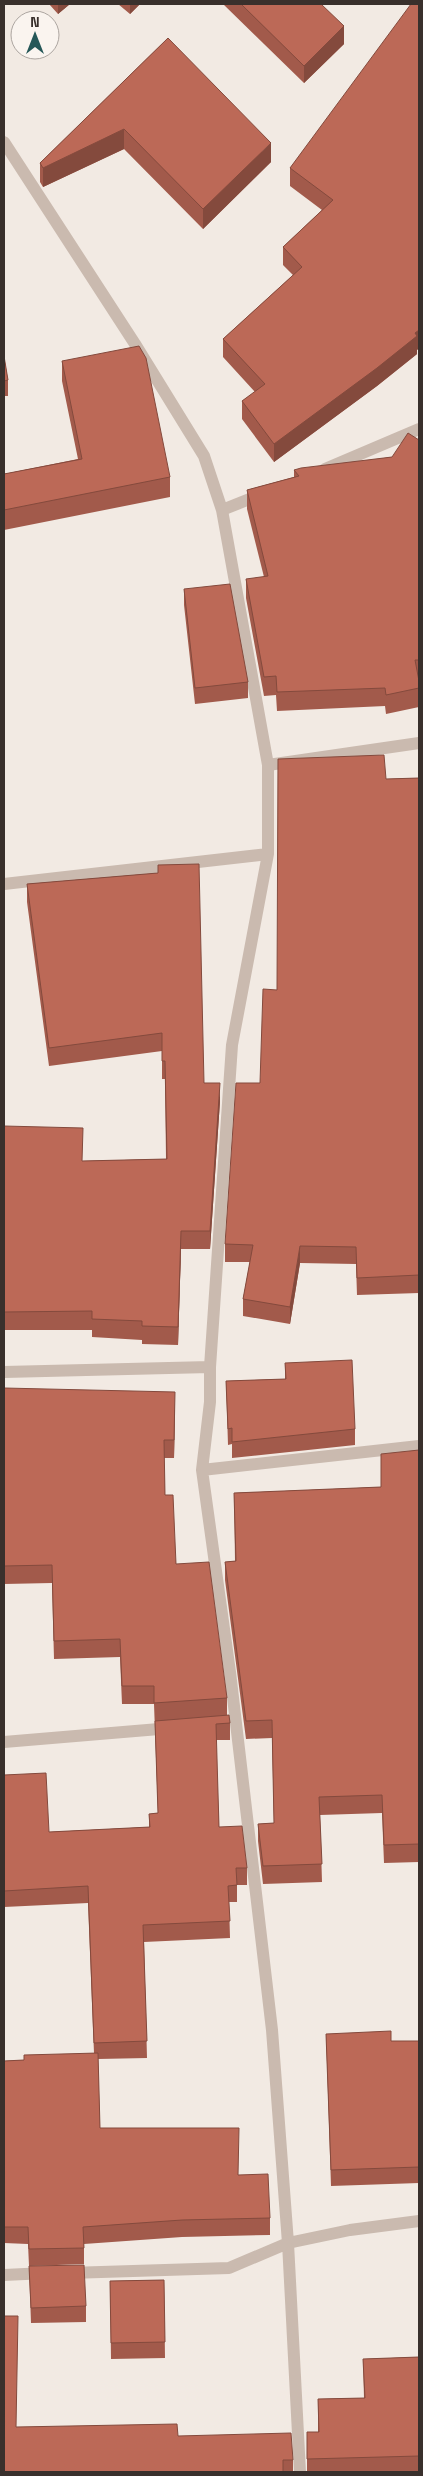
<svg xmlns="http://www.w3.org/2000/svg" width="423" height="2476" font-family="'Space Grotesk',sans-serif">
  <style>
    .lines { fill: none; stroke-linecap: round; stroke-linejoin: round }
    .street { stroke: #cabaaf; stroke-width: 12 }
    .wall { fill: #a25a4b }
    .shaded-wall { fill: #844a3d }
    .building { fill: #bc6957; stroke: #844a3d }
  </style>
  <rect width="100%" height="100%" fill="#f2eae3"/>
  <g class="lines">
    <path class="street" d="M4,142L135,344L204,456L222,510L268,765V854L232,1045L210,1367V1402L202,1470L230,1672L272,2030L288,2243L300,2472
      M325,469L419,429
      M222,510L262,494
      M268,765L419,743
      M4,884L268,854
      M4,1372L210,1367
      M202,1470L419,1446
      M4,1742L171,1728
      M69,2273L229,2268L288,2243L350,2230L419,2221
      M4,2275L46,2273"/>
  </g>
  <path class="wall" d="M49,4H70L58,14Z
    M118,4H140L130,14Z
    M223,4H321L344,44L304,83Z
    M419,4V348L417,350V354L377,386L274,462L242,419V401L255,392L223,357V339L293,275L283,265V247L322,210L290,186V168Z
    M168,38L271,162L203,229L124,149L43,187L40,182V163Z
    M4,356L8,380V396H4Z
    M62,361L170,477V497L4,530V474L78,459L62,381Z
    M419,440V707L386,714L385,706L277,711L276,695L264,696L246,598V579L264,577L247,509V490L294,477V470L392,457Z
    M184,589L248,682V698L195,704L184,605Z
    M419,778V1293L357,1295L356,1264L300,1263L290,1324L243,1316V1299L250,1262H225V1244L260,1083L277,990L386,779Z
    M158,873L204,1083L220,1101L210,1249H181L178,1345L142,1344V1340L92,1337V1330H4V1126L82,1161L166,1159L165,1079H162V1051L49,1066L27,902V884Z
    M285,1363L355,1429V1445L232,1458V1444L228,1445L226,1381L285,1379Z
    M4,1388L175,1410L174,1458H164L165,1495L176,1564L227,1698V1715L230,1723V1740H216L219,1827L247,1868V1885H237V1902H229L230,1938L144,1942L147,2058L98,2059L100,2128L238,2175L270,2218V2235L182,2237L84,2244V2264L29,2266L28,2244L4,2243V2061L24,2060L94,2053L88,1903L4,1907V1775L49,1832L149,1827V1814L158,1813L154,1704H122L120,1657L54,1659L52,1583L4,1584Z
    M419,1450V1862L384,1863L382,1813L320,1815L322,1882L263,1884L258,1841V1824L274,1823L272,1738L246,1739L225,1580V1562L235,1561L234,1493L381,1487Z
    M326,2034L391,2041H419V2183L331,2186Z
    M29,2266L86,2306V2322L31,2323Z
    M164,2280L165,2358L111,2359L110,2281Z
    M419,2357V2472H307V2432H318V2399L364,2398L363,2359Z
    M17,2427L178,2436L293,2460V2472H4Z"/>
  <path class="shaded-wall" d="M58,4H70L58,14Z
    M130,4H140L130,14Z
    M344,26V44L304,83V66Z
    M124,129V149L43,187V168Z
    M271,143V162L203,229V209Z
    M419,330V348L417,350V354L377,386L274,462V444Z
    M220,1083V1101L210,1249V1231Z
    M181,1231V1249L178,1345V1327Z
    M300,1246V1263L290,1324V1307Z
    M175,1392V1410L174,1458V1440Z"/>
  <path class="building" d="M241,4H321L344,26L304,66Z
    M411,4H419V330L415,333L417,336L377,368L274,444L242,401L265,384L223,339L302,267L283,247L333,200L290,168Z
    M168,38L271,143L203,209L124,129L43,168L40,163Z
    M139,346L146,358L170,477L4,510V474L82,459L62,361Z
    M4,356L8,380L4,381Z
    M408,433L419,440V660H415L419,681V688L386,695L385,688L277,692L276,676L264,677L246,579L268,576L247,490L299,476L294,470L301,468L392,457Z
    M230,584L248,682L195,688L184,589Z
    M384,755L386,779L419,778V1275L357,1278L356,1247L300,1246L290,1307L243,1299L253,1245L225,1244L236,1083H260L263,989L277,990L278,759Z
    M199,864L204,1083H220L210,1231H181L178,1327L142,1326V1321L92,1319V1311L4,1312V1126L83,1128L82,1161L167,1159L165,1061H162V1033L49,1048L27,884L158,873V865Z
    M352,1360L355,1429L232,1442V1428L228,1429L226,1381L286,1379L285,1363Z
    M4,1388L175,1392L174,1440H164L165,1495H173L176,1564L209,1562L227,1698L154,1703V1686H122L120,1639L54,1641L52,1565L4,1566Z
    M419,1450V1844L384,1845L382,1795L319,1797L322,1864L263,1866L258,1824L274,1823L272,1720L246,1721L225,1562L236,1561L234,1493L381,1487V1454Z
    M229,1715L230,1723L216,1724L219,1827L242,1826L247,1868H236L237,1885L228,1886L230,1921L143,1925L147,2041L94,2043L88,1886L4,1891V1775L46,1773L49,1832L150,1827L149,1814L158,1813L155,1721Z
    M391,2031V2041H419V2167L331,2170L326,2034Z
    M98,2053L100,2128H239L238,2175L268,2174L270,2218L182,2220L83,2227L84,2248L29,2249L28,2227H4V2061L24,2060V2055Z
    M84,2265L86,2306L31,2308L29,2266Z
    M164,2280L165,2342L111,2343L110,2281Z
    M4,2316H18L16,2427L177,2424L178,2436L291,2433L293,2460H283V2472H4Z
    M419,2357V2456L307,2459V2432H319L318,2399L365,2398L363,2359Z"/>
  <rect width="423" height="2476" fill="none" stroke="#39302c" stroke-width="10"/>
  <g transform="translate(35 35)"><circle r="24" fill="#faf4ef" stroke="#ada6a1"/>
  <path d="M0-4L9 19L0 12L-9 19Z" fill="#255758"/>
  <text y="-8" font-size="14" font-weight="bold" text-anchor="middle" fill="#39302c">N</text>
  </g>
</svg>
